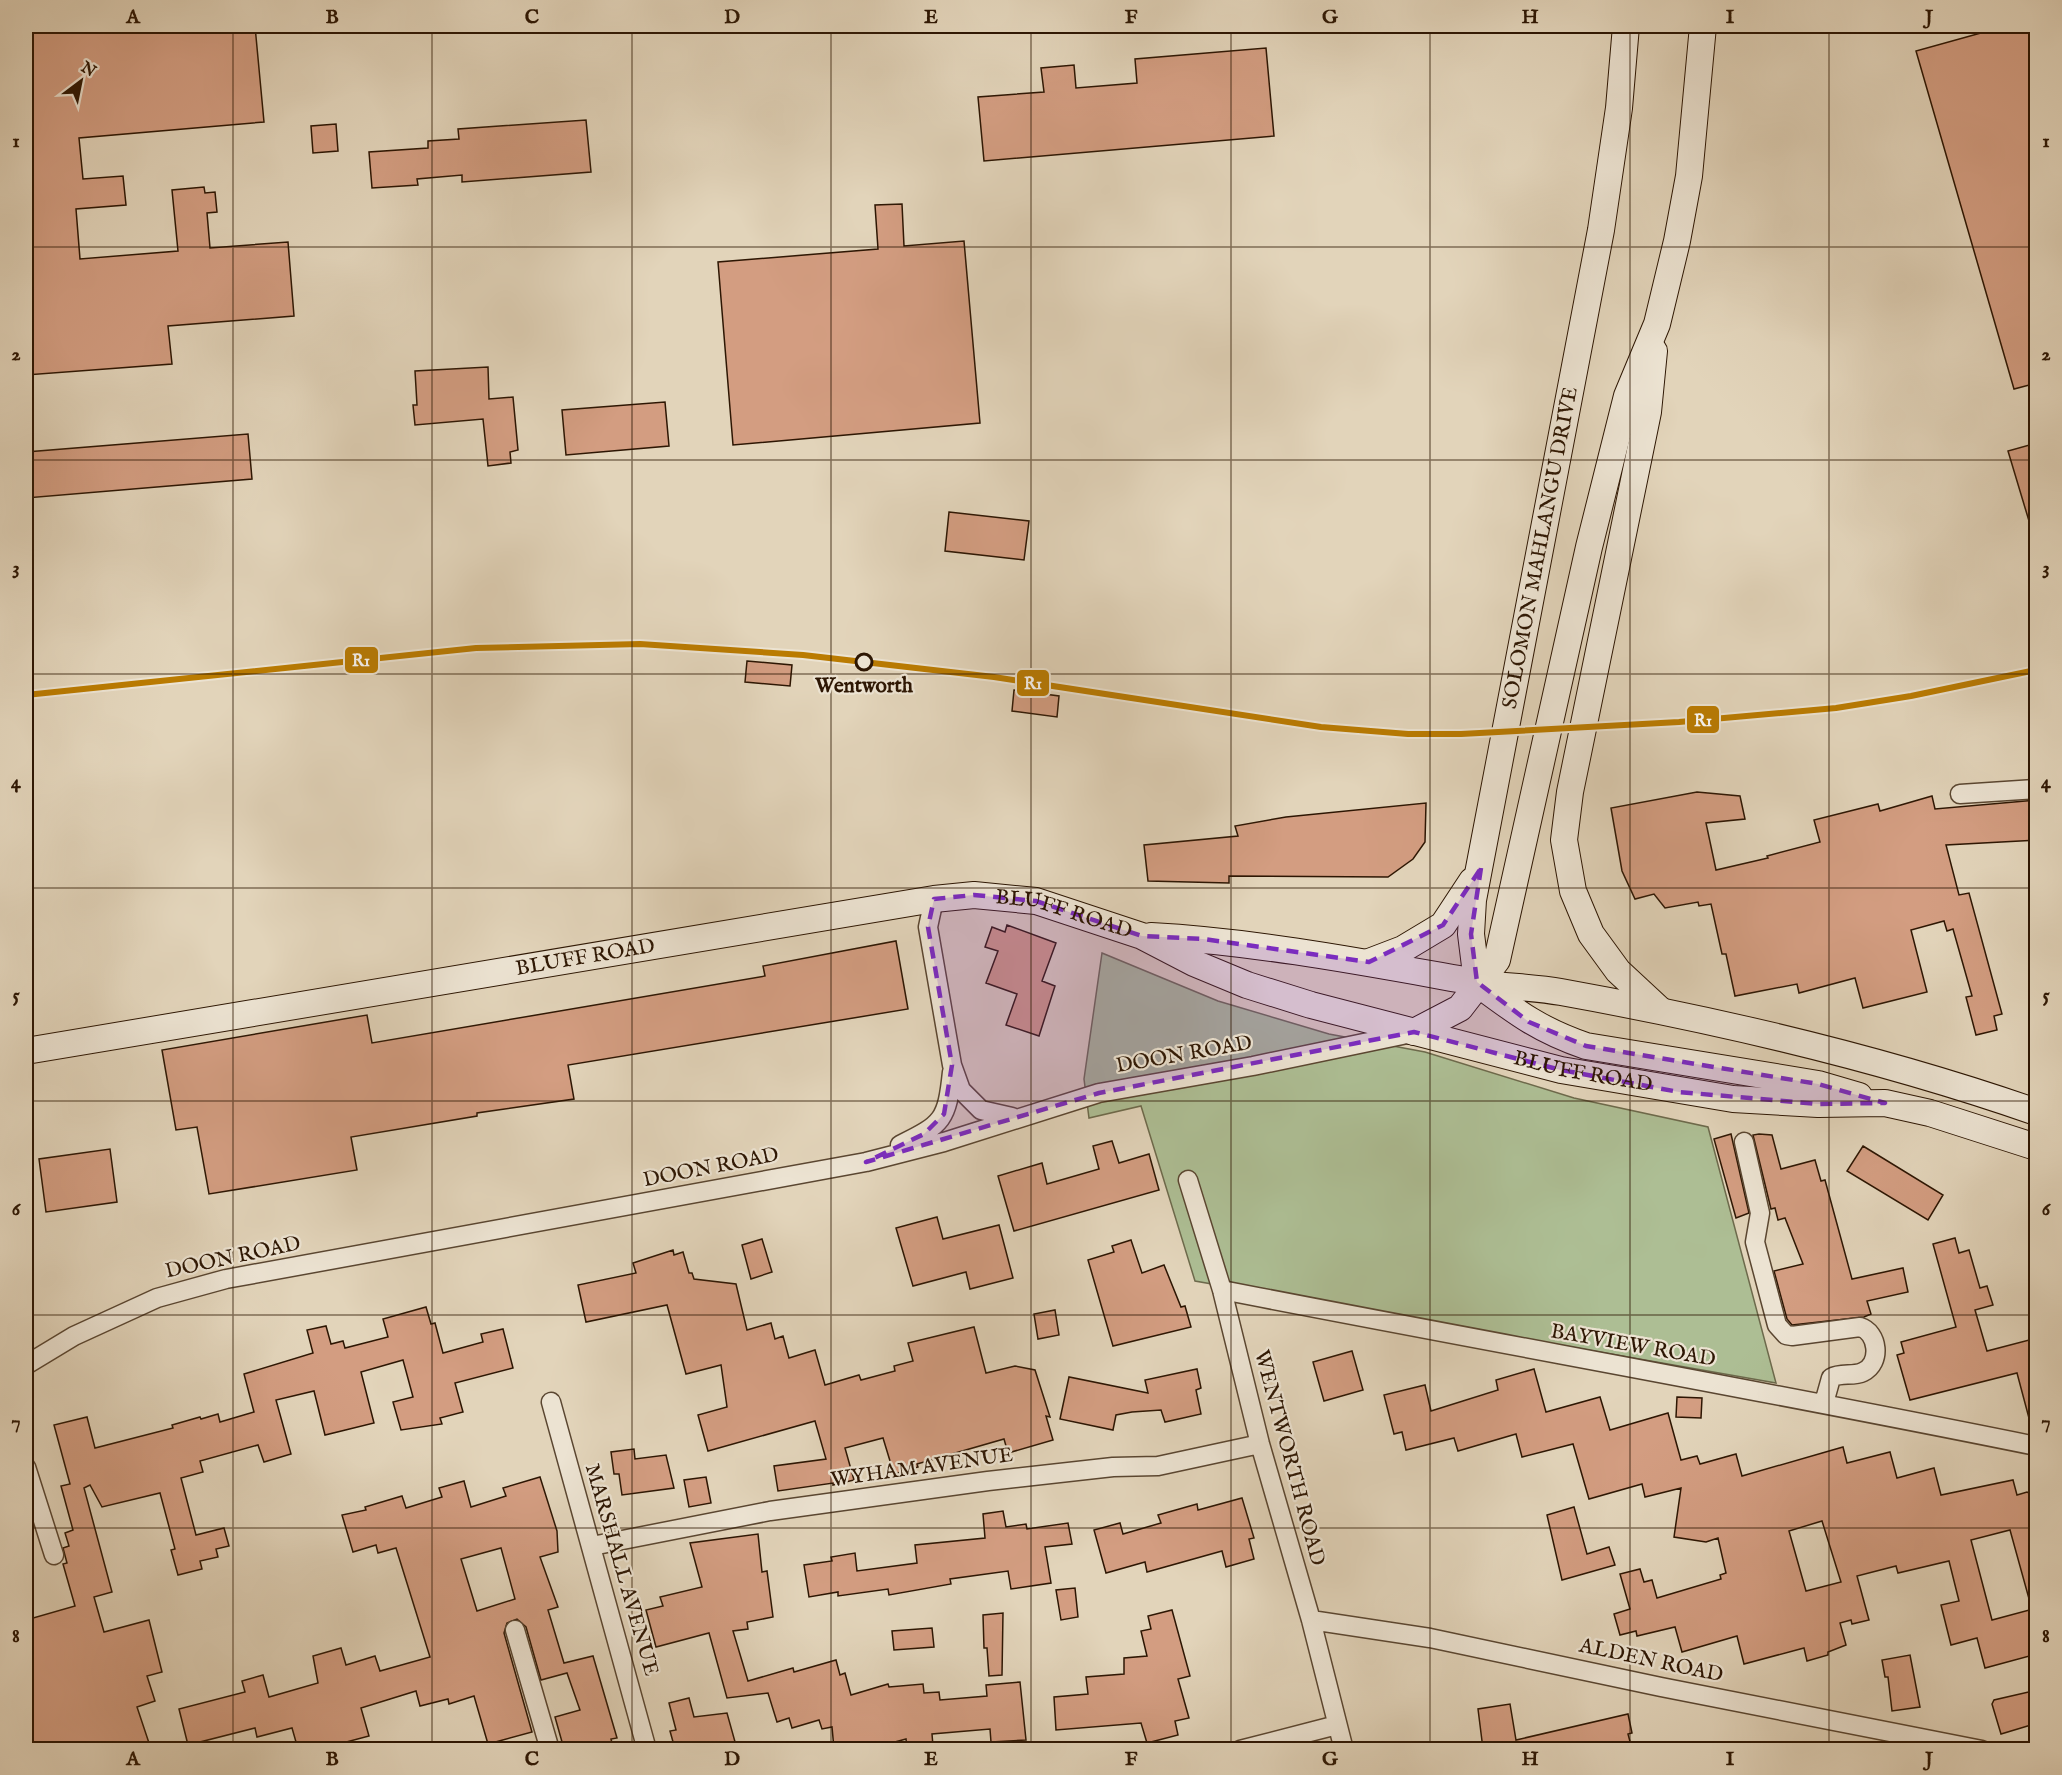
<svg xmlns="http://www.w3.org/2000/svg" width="2062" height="1775" font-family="'IM FELL English',serif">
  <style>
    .green { fill: #adbe94; stroke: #6d6a4c; stroke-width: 1.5 }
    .building { fill: #d39d81; stroke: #2d1603; stroke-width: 1.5; fill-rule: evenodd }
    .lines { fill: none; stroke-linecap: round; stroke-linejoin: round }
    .street-casing { stroke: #5a4631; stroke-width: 21 }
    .secondary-casing { stroke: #2d1603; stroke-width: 28 }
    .street { stroke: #ece3d2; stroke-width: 18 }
    .secondary { stroke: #ece3d2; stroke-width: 26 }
    .rail-1-casing { stroke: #ece3d2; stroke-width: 10 }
    .rail-1 { stroke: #ba7b01; stroke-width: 6 }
    .marked { fill: #7b2cbf; fill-opacity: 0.2; stroke: #7b2cbf; stroke-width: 4.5; stroke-dasharray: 12 8; stroke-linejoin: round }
    .grid { fill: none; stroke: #2d1603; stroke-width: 1.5; stroke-opacity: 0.55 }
    .stop-dot { fill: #ece3d2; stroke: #2d1603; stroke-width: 3 }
    .labels { text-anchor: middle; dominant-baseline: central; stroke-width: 4.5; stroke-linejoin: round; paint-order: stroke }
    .street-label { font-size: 21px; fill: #2d1603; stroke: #ece3d2 }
    .stop-label { font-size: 21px; font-weight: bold; fill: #2d1603; stroke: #ece3d2 }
    .line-badge { stroke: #ece3d2; stroke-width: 2 }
    .badge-label { font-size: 16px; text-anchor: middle; font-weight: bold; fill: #fff }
    .neatline { fill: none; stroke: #2d1603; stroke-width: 2 }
    .grid-label { font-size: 20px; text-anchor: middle; font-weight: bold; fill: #2d1603 }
  </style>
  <rect width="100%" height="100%" fill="#e2d4ba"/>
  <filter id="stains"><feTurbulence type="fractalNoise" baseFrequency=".00333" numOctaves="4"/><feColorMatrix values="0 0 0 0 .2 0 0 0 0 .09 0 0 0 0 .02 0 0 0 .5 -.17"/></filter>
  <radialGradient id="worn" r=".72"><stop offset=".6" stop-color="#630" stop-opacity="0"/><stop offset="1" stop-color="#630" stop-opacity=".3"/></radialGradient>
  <path class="green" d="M1102,953L1218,1001L1329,1034L1425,1052L1574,1098L1708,1127L1776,1383L1195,1281L1141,1106L1089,1118L1084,1079Z"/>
  <path class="building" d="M26,26H255L264,122L79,138L83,179L123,176L126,205L76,209L80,259L178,251L172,190L204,187L205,193L215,192L217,212L207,213L210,248L288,242L294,316L168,326L172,364L26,375Z
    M2006,26H2037V383L2014,389L1916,51Z
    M1266,48L1274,136L984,161L978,97L1044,92L1041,68L1074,65L1076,88L1137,83L1135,59Z
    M586,120L591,172L462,182V175L417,179L418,185L372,188L369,152L428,148V141L459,139L458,129Z
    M336,124L338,151L313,153L311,126Z
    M902,204L904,246L964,241L980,423L733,445L718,262L878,249L875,205Z
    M488,367L489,399L513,397L518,450L510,452L511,463L488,466L483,419L415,425L413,405H417L415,371Z
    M665,402L669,446L566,455L562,410Z
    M248,434L252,479L26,498V452Z
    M2037,443V530L2032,531L2008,451Z
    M949,512L1029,521L1024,560L945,551Z
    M747,661L792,665L790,686L745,682Z
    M1014,690L1059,696L1057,717L1012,711Z
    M1697,792L1740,796L1745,819L1706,823L1716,870L1768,858L1767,856L1820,842L1814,820L1878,804L1880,811L1932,796L1935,809L2037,800V840L1946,845L1959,895L1969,893L2002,1014L1994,1016L1997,1030L1976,1035L1966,997L1972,996L1953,929L1947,931L1944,921L1911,930L1927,992L1863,1008L1855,978L1799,993L1797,984L1735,996L1726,954H1722L1711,904L1699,906L1698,902L1665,908L1654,894L1635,899L1622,871L1611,808Z
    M1426,803L1425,842L1413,859L1388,877L1229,876V883L1148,881L1144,845L1238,836L1235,826L1286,817Z
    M1007,925L1056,943L1042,981L1055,986L1039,1036L1006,1025L1017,994L986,983L998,951L985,947L992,927L1005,932Z
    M896,941L908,1009L568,1065L574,1099L477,1113V1116L351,1137L357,1170L209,1194L197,1127L176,1130L162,1050L367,1015L372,1043L765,976L763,966Z
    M1731,1134L1749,1213L1736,1218L1714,1139Z
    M1759,1134L1772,1135L1781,1169L1815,1160L1821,1181L1825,1180L1852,1279L1903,1268L1908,1292L1867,1301L1871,1314L1864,1317L1792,1325L1787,1319L1774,1271L1803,1264L1785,1218L1778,1220L1775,1208L1771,1209L1753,1135Z
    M1112,1141L1119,1163L1149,1154L1159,1190L1014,1231L998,1176L1042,1163L1047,1184L1099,1169L1093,1146Z
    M1863,1146L1943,1195L1928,1220L1847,1171Z
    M110,1149L117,1202L46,1212L39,1159Z
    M937,1217L943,1239L999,1225L1013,1278L970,1289L966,1272L913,1286L896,1228Z
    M1955,1238L1959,1253L1969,1250L1980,1288L1987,1286L1993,1305L1975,1310L1987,1351L2037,1338V1421L2030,1422L2017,1373L1910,1400L1897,1355L1904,1353L1901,1342L1956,1327L1933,1244Z
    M762,1239L772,1272L751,1279L742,1245Z
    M1131,1240L1142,1273L1164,1265L1181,1307L1185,1306L1191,1327L1113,1346L1088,1260L1114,1252L1112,1246Z
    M673,1250L674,1255L683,1252L689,1273H692L694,1279L736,1284L747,1330L771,1323L775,1339L783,1336L789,1358L815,1350L825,1385L859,1375L861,1380L895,1371L894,1366L913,1361L908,1343L974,1327L986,1373L1015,1366L1035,1370L1050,1417L1046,1416L1053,1440L1008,1453L1004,1439L917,1464L918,1467L894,1474L883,1438L845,1448L854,1480L833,1485V1483L778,1491L774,1466L826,1459L815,1421L708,1451L698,1415L727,1407L721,1365L686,1374L667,1305L586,1322L578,1285L636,1273L633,1263Z
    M426,1307L431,1324L435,1323L443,1353L483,1342L481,1334L503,1329L513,1368L455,1383L463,1412L440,1418L442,1424L401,1430L393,1402L413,1397L403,1360L361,1372L374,1423L325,1435L314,1391L276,1400L291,1454L264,1462L258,1445L200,1461L203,1472L181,1478L196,1535L224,1528L229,1546L216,1549L218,1557L200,1561L202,1569L178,1575L171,1550L175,1549L160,1493L102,1507L90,1485L84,1488L112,1592L94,1597L104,1632L149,1620L162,1672L147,1676L155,1701L137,1707L150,1746L139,1749H26V1620L75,1606L63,1564L67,1563L63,1548L69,1546L65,1533L73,1530L61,1486L70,1484L54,1425L87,1417L95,1448L173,1428L172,1425L200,1417L201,1419L218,1414L220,1422L254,1412L244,1374L313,1353L307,1330L326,1326L331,1344L343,1341L345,1348L388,1337L383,1319Z
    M1055,1310L1059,1335L1038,1339L1034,1314Z
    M1352,1351L1363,1390L1324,1401L1313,1362Z
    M1197,1369L1201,1388L1196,1390L1201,1414L1165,1422L1161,1410L1132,1412L1116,1415L1113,1430L1060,1419L1069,1377L1148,1393L1145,1380Z
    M1534,1369L1546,1412L1600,1397L1610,1430L1668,1413L1681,1460L1697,1456L1700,1464L1736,1454L1742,1476L1843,1447L1847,1463L1890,1452L1897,1478L1934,1468L1941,1495L2013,1480L2017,1495L2027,1492L2037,1497V1605L2031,1606L2010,1530L1971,1540L1992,1620L2037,1608V1654L1985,1668L1977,1638L1951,1645L1941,1605L1959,1601L1949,1561L1898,1573L1896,1566L1857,1576L1869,1620L1852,1624L1851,1620L1840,1623L1846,1645L1828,1652V1655L1807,1661L1804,1648L1744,1664L1737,1636L1682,1652L1675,1627L1637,1636L1636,1631L1620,1635L1614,1614L1630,1609L1620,1574L1640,1569L1644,1582L1652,1580L1657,1598L1721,1579L1720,1575L1726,1573L1718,1538L1706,1542L1674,1537L1681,1488L1645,1497L1642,1484L1589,1499L1573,1444L1522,1457L1516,1434L1458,1451L1454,1438L1406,1450L1402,1432L1394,1434L1384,1395L1425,1385L1431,1411L1498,1390L1496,1380ZM1822,1521L1841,1582L1806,1591L1789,1531Z
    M1677,1397L1702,1398L1701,1418L1676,1417Z
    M634,1449L635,1459L666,1455L674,1488L622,1495L619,1474H614L611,1452Z
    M540,1477L557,1531L558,1552L540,1557L558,1607L548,1610L564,1663L593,1656L617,1738L611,1739L613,1747L602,1749H564L555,1717L580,1710L567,1673L541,1680L526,1627L517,1619L507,1623L504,1633L532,1732L488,1744L474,1696L449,1704L448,1699L420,1706L416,1691L361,1708L369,1736L320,1749H298L292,1728L257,1737L255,1728L188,1745L179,1709L245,1692L242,1681L263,1675L269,1697L318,1683L313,1656L341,1648L346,1665L375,1656L380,1671L430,1657L396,1548L378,1553L376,1545L353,1552L342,1515L366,1510L365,1507L402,1496L406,1508L442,1497L439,1488L464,1481L471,1507L506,1496L503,1488ZM501,1548L515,1599L477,1611L461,1559Z
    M706,1477L711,1503L689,1507L684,1480Z
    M1242,1498L1254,1538L1249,1539L1254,1559L1226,1567L1222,1551L1147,1572L1145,1562L1106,1573L1094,1530L1120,1523L1123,1534L1161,1523L1158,1515L1197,1504L1198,1510Z
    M1574,1507L1587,1554L1609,1547L1615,1565L1562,1580L1547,1515Z
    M1003,1511L1006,1527L1026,1524L1027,1529L1068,1523L1072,1544L1045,1547L1051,1583L1011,1589L1008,1571L950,1579L951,1584L889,1595L888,1589L838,1596V1592L809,1597L804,1565L832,1561L831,1557L855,1553L857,1571L917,1563L915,1545L985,1538L983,1514Z
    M758,1534L762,1572L767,1571L773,1617L747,1622L748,1629L733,1631L748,1681L793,1668L794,1672L836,1660L840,1675L845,1673L851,1695L888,1684L889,1687L923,1684L924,1693L939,1692L940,1700L987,1696L986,1685L1020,1682L1026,1740L991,1742L990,1729L932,1734L933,1746L907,1748L906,1739L869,1749H834L832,1727L822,1729L819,1720L792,1728L789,1718L777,1722L768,1693L727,1698L709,1633L656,1647L646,1610L663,1606L660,1597L702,1587L690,1543Z
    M1075,1588L1078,1617L1061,1620L1056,1590Z
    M1172,1610L1190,1676L1178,1679L1189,1718L1175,1721L1178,1735L1147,1743L1141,1723L1056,1730L1054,1697L1088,1694L1086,1677L1124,1674V1658L1147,1656L1141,1631L1151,1629L1148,1616Z
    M1003,1613L1002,1675L989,1676L987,1648H984L983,1615Z
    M932,1628L934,1647L894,1650L892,1631Z
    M1910,1655L1920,1707L1892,1711L1888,1677H1885L1882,1660Z
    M2037,1690V1719L2030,1721L2031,1725L2001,1734L1992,1704L1994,1700Z
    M689,1698L694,1717L727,1713L737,1749H675L670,1731L676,1730L669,1703Z
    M1510,1704L1516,1740L1628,1714L1632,1733L1628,1734L1632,1749H1483L1478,1709Z"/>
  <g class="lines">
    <defs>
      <path id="street" d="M1960,794L2036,789
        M934,899L928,927L952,1065L961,1090L981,1110L1012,1117
        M1744,1142L1760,1213L1755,1242L1777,1325L1786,1335L1792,1336L1860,1327C1878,1332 1882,1363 1863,1372C1853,1377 1841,1372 1831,1378L1824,1403
        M900,1145C943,1124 947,1120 952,1072
        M1188,1180L1222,1290L1260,1444L1311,1620L1344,1750
        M1222,1290C1493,1343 1766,1391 2036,1446
        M26,1365L74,1336L157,1298L226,1279L866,1162L944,1142L1099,1093L1253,1066L1412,1033
        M551,1402L647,1750
        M26,1467L54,1555
        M592,1546L770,1511L988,1481L1113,1467L1158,1466L1260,1444
        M1311,1620L1430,1638L1661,1687L1982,1750
        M515,1630L550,1750
        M1240,1750L1337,1725"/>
      <g id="secondary">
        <path d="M1654,351L1648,412L1570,792L1564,840L1573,891L1591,934L1618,971L1660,1010"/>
        <path d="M1151,936C1260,942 1368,963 1475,982C1503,987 1532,987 1561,992C1722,1021 1881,1058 2036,1112"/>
        <path d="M1369,962L1403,949L1443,925L1472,881"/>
        <path id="s1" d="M1477,982L1471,934L1473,900L1601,230L1619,108L1626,26"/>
        <path d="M1477,983C1516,1012 1539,1030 1586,1046L1818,1084L1859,1096"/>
        <path d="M1414,1032L1460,1008L1497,960L1589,547L1627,396L1657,324L1677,241L1689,176L1703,26"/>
        <path id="s2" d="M26,1051L934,899L974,895L1036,901L1142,936L1194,963L1247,985L1311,1005L1561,1070L1733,1099L1818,1104L1885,1103L1930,1113L2036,1147"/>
      </g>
    </defs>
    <use href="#street" class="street-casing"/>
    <use href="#secondary" class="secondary-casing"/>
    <use href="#street" class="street"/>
    <use href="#secondary" class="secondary"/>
    <defs>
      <path id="rail-1" d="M26,695L476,648L640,644L803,655L994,677L1321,727L1408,734H1461L1679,722L1836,708L1911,696L2036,670"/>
    </defs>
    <use href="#rail-1" class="rail-1-casing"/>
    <use href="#rail-1" class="rail-1"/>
  </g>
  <path class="marked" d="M1481,868L1471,934L1477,982L1529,1022L1586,1046L1818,1084L1885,1103L1818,1104L1679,1092L1561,1070L1414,1032L1099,1093L866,1162L924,1134L944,1114L952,1065L928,927L934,899L974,895L1036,901L1142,936L1203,939L1369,962L1443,925Z"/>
  <path class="grid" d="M233,26V1750M432,26V1750M632,26V1750M831,26V1750M1031,26V1750M1231,26V1750M1430,26V1750M1630,26V1750M1829,26V1750M26,247H2036M26,460H2036M26,674H2036M26,888H2036M26,1101H2036M26,1315H2036M26,1528H2036"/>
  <circle class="stop-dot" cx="864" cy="662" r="8"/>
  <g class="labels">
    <g class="street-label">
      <text stroke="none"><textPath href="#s1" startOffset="441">SOLOMON MAHLANGU DRIVE</textPath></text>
      <text stroke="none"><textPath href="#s2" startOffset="1053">BLUFF ROAD</textPath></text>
      <text stroke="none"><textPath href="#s2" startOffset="567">BLUFF ROAD</textPath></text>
      <text transform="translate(1184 1055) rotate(-10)">DOON ROAD</text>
      <text stroke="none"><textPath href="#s2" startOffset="1598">BLUFF ROAD</textPath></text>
      <text transform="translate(711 1168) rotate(-11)">DOON ROAD</text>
      <text transform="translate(233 1258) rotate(-12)">DOON ROAD</text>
      <text transform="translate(1633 1346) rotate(10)">BAYVIEW ROAD</text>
      <text transform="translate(1289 1458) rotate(75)">WENTWORTH ROAD</text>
      <text transform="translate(922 1468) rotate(-8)">WYHAM AVENUE</text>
      <text transform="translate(621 1570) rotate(74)">MARSHALL AVENUE</text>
      <text transform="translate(1651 1661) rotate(12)">ALDEN ROAD</text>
    </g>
    <g class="stop-label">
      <text x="864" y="686">Wentworth</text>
    </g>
  </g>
  <g class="line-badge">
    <rect x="344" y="646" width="35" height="28" rx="6" fill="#ba7b01"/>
    <rect x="1016" y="669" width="34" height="28" rx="6" fill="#ba7b01"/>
    <rect x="1686" y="705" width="34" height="29" rx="6" fill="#ba7b01"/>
  </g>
  <g class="badge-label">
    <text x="361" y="666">R1</text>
    <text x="1033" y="689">R1</text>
    <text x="1703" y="726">R1</text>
  </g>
  <rect width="2062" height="1775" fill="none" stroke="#e2d4ba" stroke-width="66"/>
  <g transform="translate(81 81) rotate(32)" stroke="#ece3d2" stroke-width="4.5" paint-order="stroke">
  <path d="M0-4.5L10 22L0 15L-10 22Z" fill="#2d1603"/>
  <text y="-9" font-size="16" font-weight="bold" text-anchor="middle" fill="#2d1603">N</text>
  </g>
  <rect x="33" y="33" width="1996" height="1709" class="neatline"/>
  <g class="grid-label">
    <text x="133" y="23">A</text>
    <text x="332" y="23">B</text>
    <text x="532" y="23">C</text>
    <text x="732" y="23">D</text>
    <text x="931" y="23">E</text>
    <text x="1131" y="23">F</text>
    <text x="1330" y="23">G</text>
    <text x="1530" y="23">H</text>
    <text x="1730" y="23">I</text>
    <text x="1929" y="23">J</text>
    <text x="16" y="147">1</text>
    <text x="2046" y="147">1</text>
    <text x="16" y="360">2</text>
    <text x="2046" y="360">2</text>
    <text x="16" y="574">3</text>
    <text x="2046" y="574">3</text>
    <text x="16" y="788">4</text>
    <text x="2046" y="788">4</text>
    <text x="16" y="1001">5</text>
    <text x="2046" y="1001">5</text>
    <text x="16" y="1215">6</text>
    <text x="2046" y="1215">6</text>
    <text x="16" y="1428">7</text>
    <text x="2046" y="1428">7</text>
    <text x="16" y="1642">8</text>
    <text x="2046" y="1642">8</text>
    <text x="133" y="1765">A</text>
    <text x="332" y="1765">B</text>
    <text x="532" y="1765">C</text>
    <text x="732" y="1765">D</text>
    <text x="931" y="1765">E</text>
    <text x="1131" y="1765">F</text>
    <text x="1330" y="1765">G</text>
    <text x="1530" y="1765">H</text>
    <text x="1730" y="1765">I</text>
    <text x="1929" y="1765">J</text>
  </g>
  <rect width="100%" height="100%" filter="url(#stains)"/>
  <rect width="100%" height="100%" fill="url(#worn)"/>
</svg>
